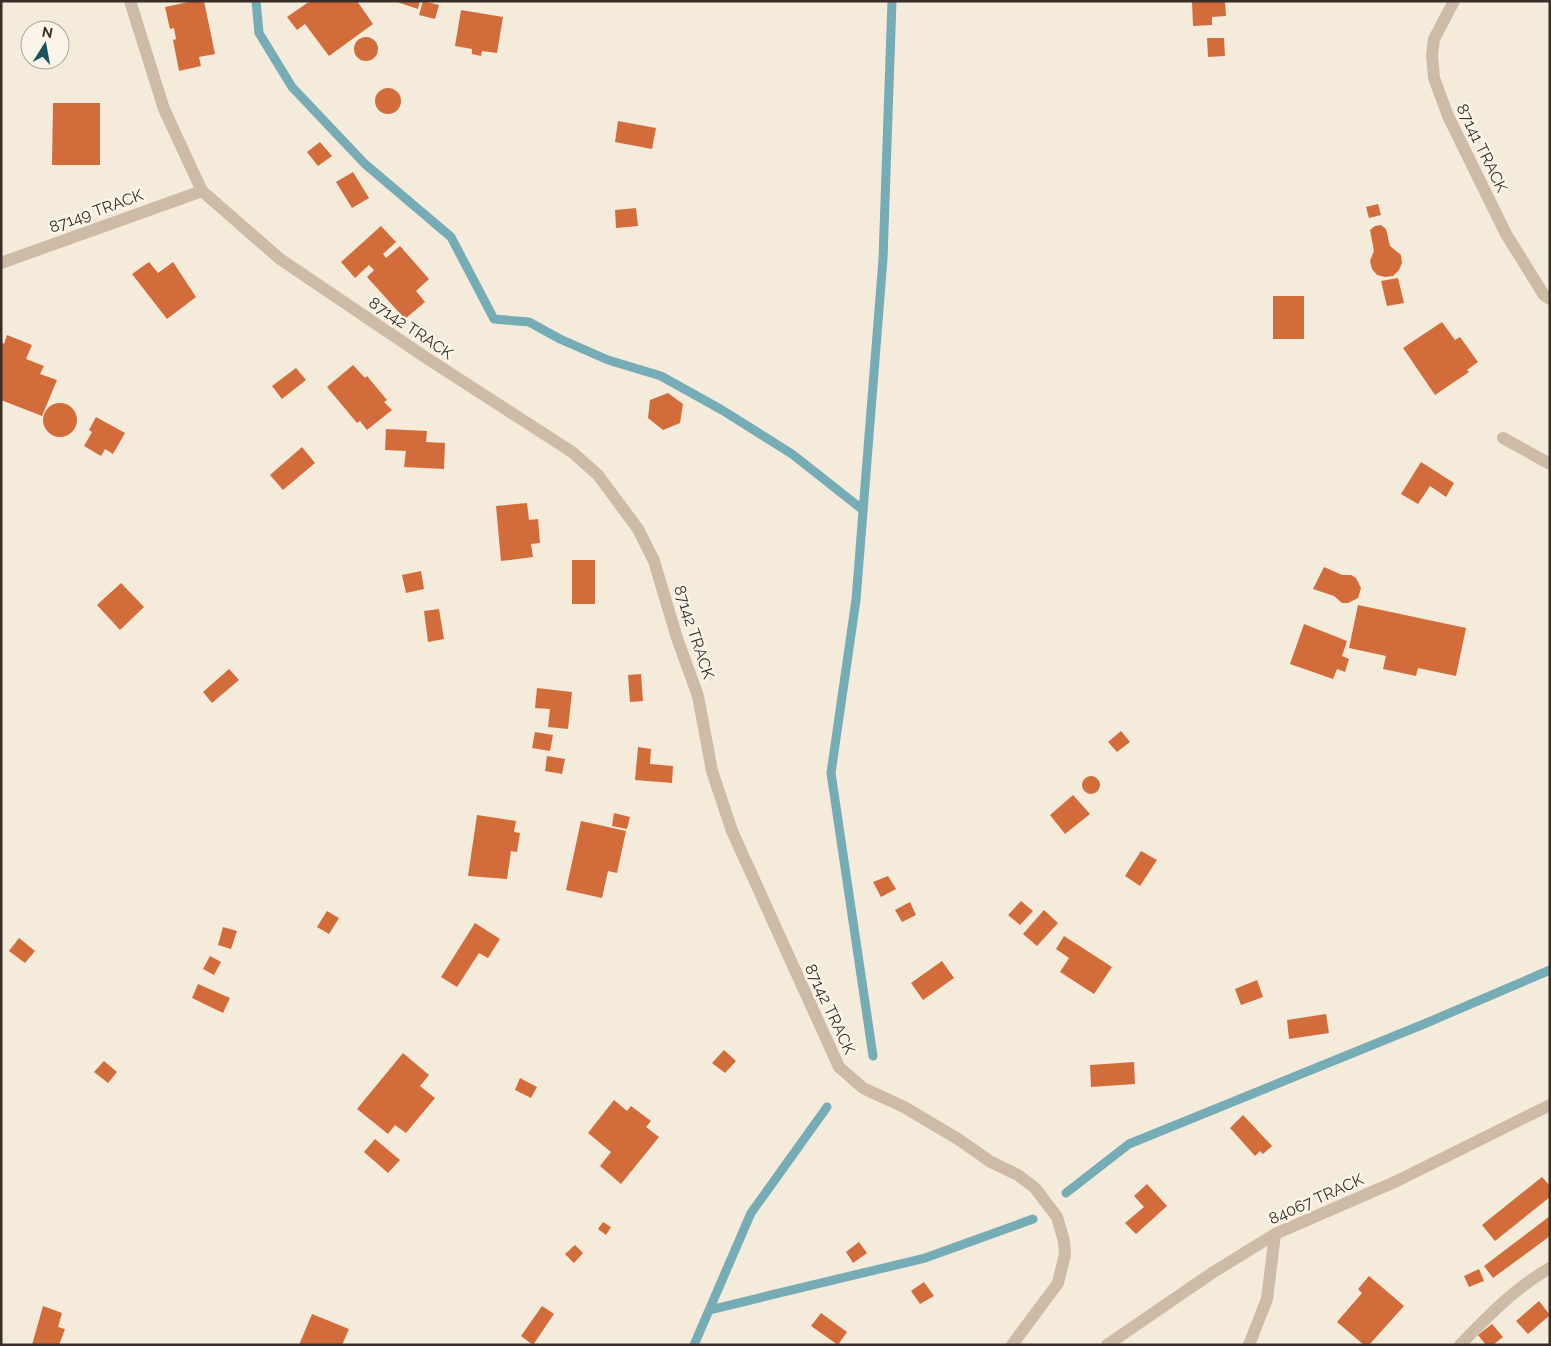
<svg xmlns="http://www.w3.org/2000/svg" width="1551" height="1346" font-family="Raleway,sans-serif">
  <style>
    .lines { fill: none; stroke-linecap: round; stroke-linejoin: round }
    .stream { stroke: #76acb5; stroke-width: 9 }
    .building { fill: #d26d3b }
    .minor { stroke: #cebba5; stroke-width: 12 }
    .labels { text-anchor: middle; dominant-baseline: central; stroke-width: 5; stroke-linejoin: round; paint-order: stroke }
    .street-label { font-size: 16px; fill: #392e27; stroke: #fbf4e8 }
  </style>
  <rect width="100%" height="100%" fill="#f4ebdb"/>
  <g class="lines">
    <path class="stream" d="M256,1L259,33L292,87L365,164L451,237L494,319L529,322L560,339L608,360L661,376L722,410L792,454L863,510
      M873,1056L831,773L856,600L883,259L892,1
      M1066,1193L1129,1144L1424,1024L1550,970
      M709,1310L925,1258L1033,1219
      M694,1345L751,1213L827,1107"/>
  </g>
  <path class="building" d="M193,1H204L215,54L199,57L201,66L179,71L173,40L176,39L174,28L170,29L165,7Z
    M310,1H357L373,24L329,56L305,24L297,30L287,17Z
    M394,1H420L418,9Z
    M423,1L439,5L435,19L419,15Z
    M1192,1H1225L1226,16L1212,17V25L1193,26Z
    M461,10L503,17L497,53L482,51L481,56L472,54V49L455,46Z
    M354 49a12 12 0 1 1 24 0a12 12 0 1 1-24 0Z
    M1207,38H1224L1225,56L1208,57Z
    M375 101a13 13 0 1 1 26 0a13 13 0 1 1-26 0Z
    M53,103H100V165H52Z
    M618,121L656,128L652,149L615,142Z
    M320,142L332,156L318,166L307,152Z
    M353,172L369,198L352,208L336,182Z
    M1378,204L1381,215L1369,218L1366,207Z
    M636,208L638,226L616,228L615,210Z
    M1381,225L1386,229L1390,246L1401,255L1402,263L1399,270L1393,276L1385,277L1377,275L1372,269L1370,261L1374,251L1370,230L1375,226Z
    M381,226L396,242L383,254L386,258L400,246L429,279L416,291L425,302L405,319L367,277L374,270L369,265L355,278L341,262Z
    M149,262L158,273L173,262L196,297L167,319L132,274Z
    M1398,278L1404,303L1387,306L1381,281Z
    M1273,296H1304V339H1273Z
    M1442,322L1455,340L1460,337L1478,362L1467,370L1469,372L1435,395L1403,348Z
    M7,335L32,345L26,359L44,366L40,374L57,380L42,416L1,400V342L4,344Z
    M353,365L365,378L367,376L387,400L384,402L392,410L367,430L360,421L357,423L327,387Z
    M296,368L306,380L282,399L272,386Z
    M668,393L683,404L680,423L663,430L648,418L650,400Z
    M43 420a17 17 0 1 1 34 0a17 17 0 1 1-34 0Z
    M96,417L125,433L113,454L105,449L101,456L84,446L92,432L89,430Z
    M386,429L427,431L426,442L445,443L444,469L404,467L406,451L385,450Z
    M302,447L315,463L283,490L270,475Z
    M1421,462L1454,483L1446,497L1430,486L1418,504L1401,494Z
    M527,503L529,520L538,519L540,543L531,544L533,557L501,561L496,506Z
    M572,560H595V604H572Z
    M1324,567L1342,575H1351L1356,578L1361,588L1358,598L1348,603H1342L1334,596L1313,589Z
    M421,571L424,589L406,593L402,575Z
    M121,583L144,607L120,630L97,605Z
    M1358,605L1466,628L1456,676L1418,668L1416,676L1383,669L1386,656L1349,648Z
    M439,609L444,639L428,642L424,611Z
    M1304,624L1347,641L1342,656L1349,659L1345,672L1337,669L1333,679L1290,664Z
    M229,669L239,680L212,703L203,692Z
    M641,674L643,701L630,702L628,675Z
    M537,688L572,692L568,729L548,727L550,709L535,708Z
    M1121,731L1130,742L1117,752L1108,742Z
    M535,732L553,735L550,751L532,748Z
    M638,747L651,749L650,764L673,766L672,783L635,780Z
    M547,756L565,759L562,774L545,771Z
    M1082 785a9 9 0 1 1 18 0a9 9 0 1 1-18 0Z
    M1073,795L1090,814L1065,834L1050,815Z
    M614,813L630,817L627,829L612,826Z
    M477,815L516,821L514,832L520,833L517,852L511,851L507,879L468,876Z
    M581,821L626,831L617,873L608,871L602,898L566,890Z
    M1141,851L1157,860L1140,886L1125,876Z
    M888,876L896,889L881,897L873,882Z
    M1021,901L1033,911L1020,925L1008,915Z
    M910,902L916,915L902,922L895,910Z
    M1044,910L1058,923L1037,946L1023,934Z
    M327,911L339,918L329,934L317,927Z
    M475,923L500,939L488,958L479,953L457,987L441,977Z
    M223,927L237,931L231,949L218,945Z
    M1064,936L1112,967L1094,994L1060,972L1069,958L1056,949Z
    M19,938L35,951L25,963L9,951Z
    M210,956L221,962L214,975L203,969Z
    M942,961L954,978L923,1000L911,983Z
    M1257,980L1263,997L1241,1005L1235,989Z
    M198,984L230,998L223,1013L192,998Z
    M1326,1014L1329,1033L1289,1039L1287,1020Z
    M724,1050L736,1061L725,1073L712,1063Z
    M403,1053L429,1075L420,1086L435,1098L406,1133L395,1125L388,1134L357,1109Z
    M104,1061L117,1072L108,1083L94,1072Z
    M1134,1062L1135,1084L1091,1087L1090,1065Z
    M520,1078L537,1087L531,1098L515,1090Z
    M614,1100L627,1111L631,1106L651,1121L646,1127L659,1137L621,1184L600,1166L611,1152L588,1133Z
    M1243,1115L1272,1146L1263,1154L1260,1151L1255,1156L1230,1128Z
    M375,1139L400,1160L388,1173L364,1152Z
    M1542,1177L1550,1186V1197L1495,1241L1482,1225Z
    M1147,1184L1167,1206L1136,1234L1125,1223L1144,1207L1134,1196Z
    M1550,1216V1236L1493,1278L1484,1266Z
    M603,1222L611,1227L606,1235L598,1229Z
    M859,1242L867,1253L853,1263L846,1252Z
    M575,1245L583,1253L574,1263L565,1254Z
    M1479,1269L1484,1281L1469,1287L1464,1276Z
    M1369,1276L1404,1306L1369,1345H1364L1337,1322L1362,1293L1358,1289Z
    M924,1282L934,1296L920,1304L911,1291Z
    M1539,1301L1550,1315L1528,1334L1516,1321Z
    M43,1306L62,1313L58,1327L65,1329L59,1345H32Z
    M542,1306L554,1314L533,1345L521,1336Z
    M821,1313L847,1332L838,1345L811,1326Z
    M312,1314L349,1329L342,1345H299Z
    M1492,1324L1503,1337L1493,1345H1486L1478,1335Z"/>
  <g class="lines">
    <path class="minor" d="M130,1L164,109L202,191L280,259L428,359L572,452L598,475L638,529L654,561L677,638L698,696L712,771L732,831L839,1067L863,1088L904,1107L958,1139L991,1162L1018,1175L1035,1188L1057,1217L1064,1241L1065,1254L1058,1283L1012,1345
      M1454,1L1434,39L1432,55L1434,78L1448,116L1506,234L1544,295L1550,299
      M1,263L202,191
      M1503,438L1550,464
      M1107,1345L1212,1273L1275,1234L1397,1181L1550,1105
      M1249,1345L1267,1299L1275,1234
      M1460,1345C1488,1316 1515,1288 1550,1268"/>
  </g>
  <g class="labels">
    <g class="street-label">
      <text transform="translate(1482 148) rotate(64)">87141 TRACK</text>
      <text transform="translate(96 211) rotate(-20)">87149 TRACK</text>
      <text transform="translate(411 328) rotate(34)">87142 TRACK</text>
      <text transform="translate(694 632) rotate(72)">87142 TRACK</text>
      <text transform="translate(830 1009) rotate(65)">87142 TRACK</text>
      <text transform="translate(1316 1199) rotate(-24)">84067 TRACK</text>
    </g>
  </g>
  <rect width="1551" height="1346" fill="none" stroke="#392e27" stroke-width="5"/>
  <g transform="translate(45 45) rotate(11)"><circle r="24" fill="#fbf4e8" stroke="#ada59b"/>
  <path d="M0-4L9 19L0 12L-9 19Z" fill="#18545f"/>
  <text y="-8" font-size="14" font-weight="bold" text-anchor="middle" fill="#392e27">N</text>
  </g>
</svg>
